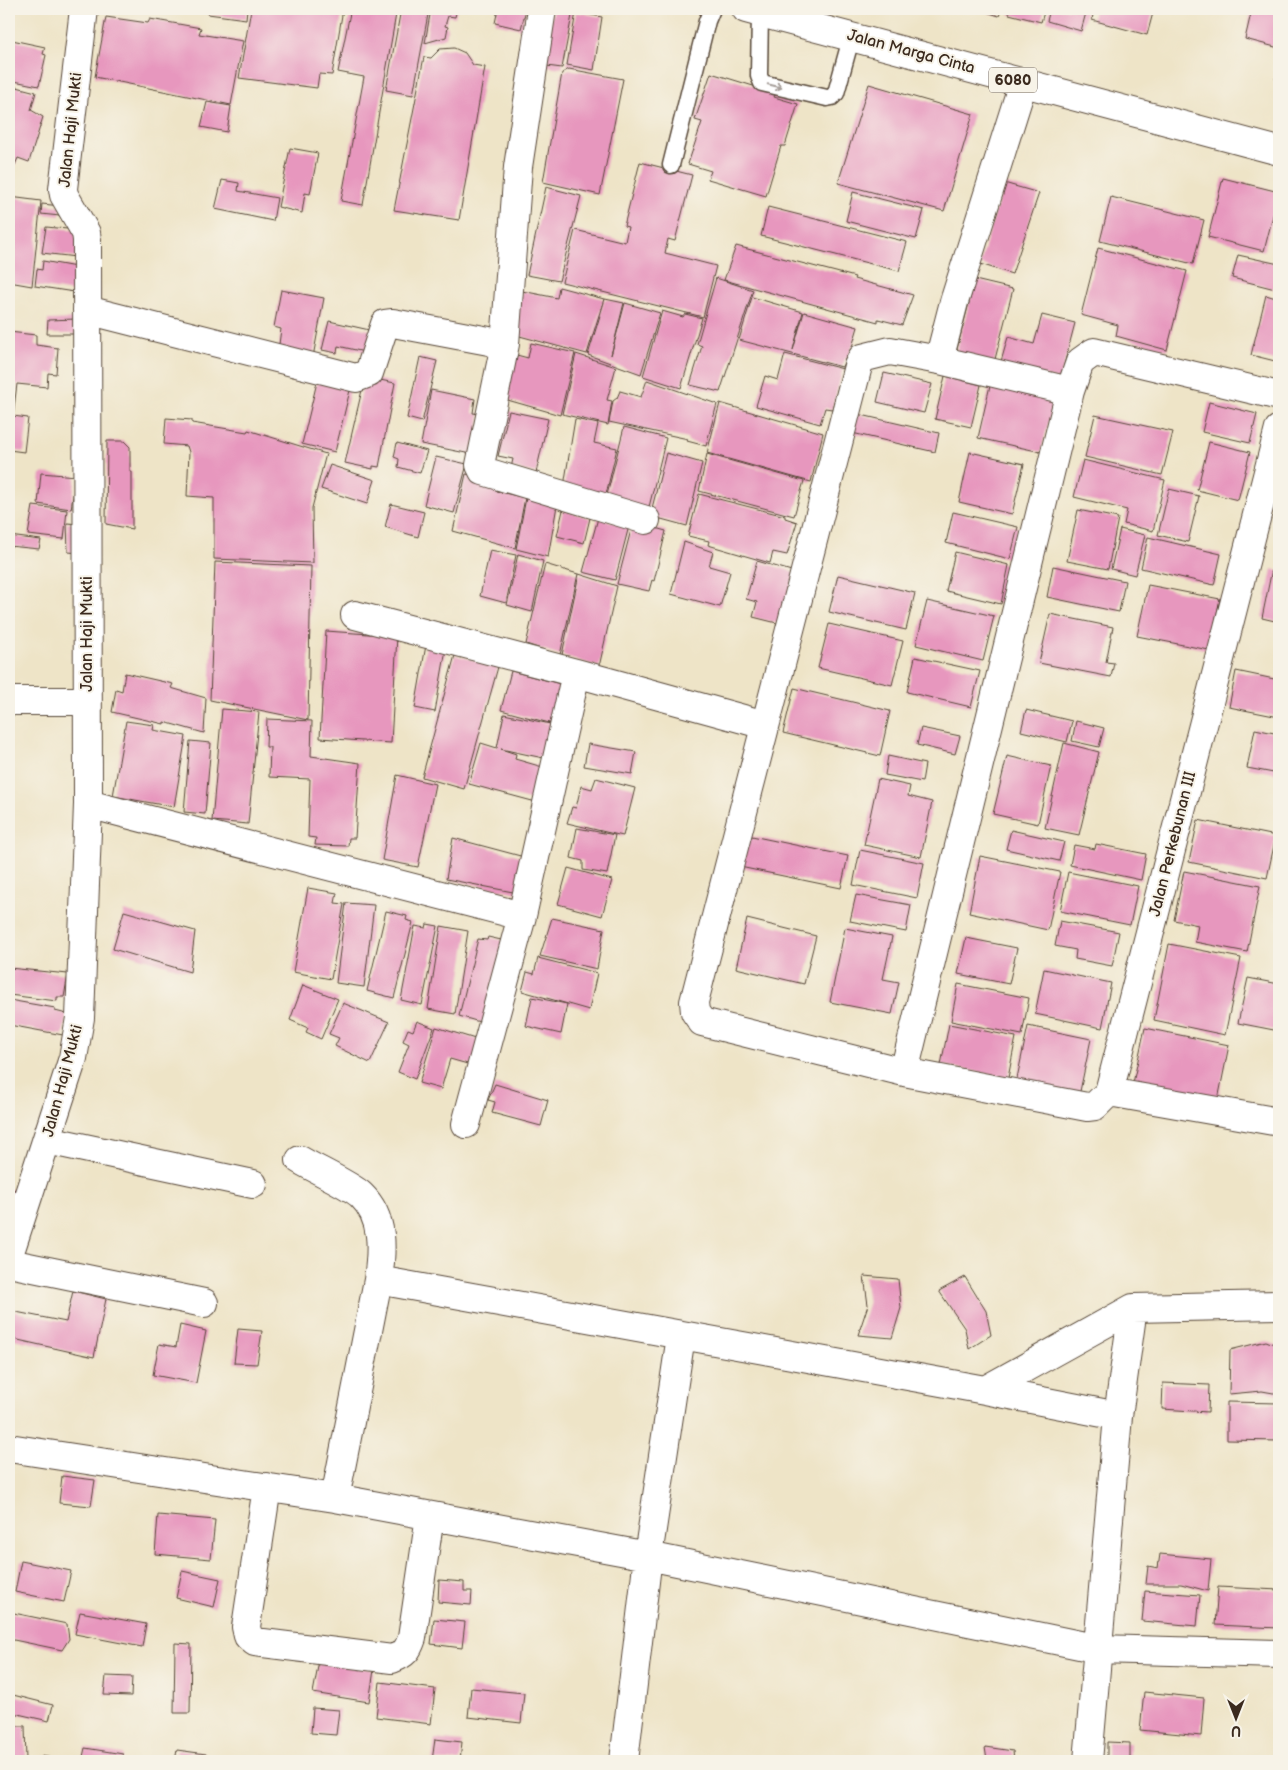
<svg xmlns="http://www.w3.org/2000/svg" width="1288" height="1770" font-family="'Balsamiq Sans',sans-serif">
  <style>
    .building { fill: #e797be }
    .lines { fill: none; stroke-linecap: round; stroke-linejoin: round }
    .service-casing { stroke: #564637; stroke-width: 19 }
    .minor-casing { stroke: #564637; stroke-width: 30 }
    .primary-casing { stroke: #564637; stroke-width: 30 }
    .service { stroke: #fff; stroke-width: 16 }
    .minor { stroke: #fff; stroke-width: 28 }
    .primary { stroke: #fff; stroke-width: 28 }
    .oneway { stroke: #a79f9a }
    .labels { text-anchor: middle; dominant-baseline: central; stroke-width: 4; stroke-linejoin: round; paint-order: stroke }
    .shield { fill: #f7f3e8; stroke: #73665b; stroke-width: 1 }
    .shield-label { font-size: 15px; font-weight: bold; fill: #3b2a1e }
    .street-label { font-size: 16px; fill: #3b2a1e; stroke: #f7f3e8 }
  </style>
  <rect width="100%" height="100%" fill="#f7f3e8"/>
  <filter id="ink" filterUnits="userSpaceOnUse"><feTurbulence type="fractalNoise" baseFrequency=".02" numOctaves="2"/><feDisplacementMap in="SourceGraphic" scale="10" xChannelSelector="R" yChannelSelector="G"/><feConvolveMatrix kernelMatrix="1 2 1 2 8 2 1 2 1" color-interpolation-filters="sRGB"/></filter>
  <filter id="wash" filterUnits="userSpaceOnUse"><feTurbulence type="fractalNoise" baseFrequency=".0096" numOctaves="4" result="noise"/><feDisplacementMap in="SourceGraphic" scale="20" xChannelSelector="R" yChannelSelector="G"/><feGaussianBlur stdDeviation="1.12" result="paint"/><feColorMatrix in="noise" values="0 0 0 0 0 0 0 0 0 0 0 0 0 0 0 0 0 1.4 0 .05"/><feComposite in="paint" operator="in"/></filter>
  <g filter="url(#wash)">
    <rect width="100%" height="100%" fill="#eee4c7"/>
    <g id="blocks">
      <path class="building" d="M208,9H247L246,19L208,14Z
        M251,9H343L332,75L319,74L317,88L239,78Z
        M368,9L396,14L363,205L341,201L364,77L338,72L350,13L367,15Z
        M401,9H429L413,95L386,90Z
        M431,9H457L455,17L448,16L445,26L448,27L446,37L425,43Z
        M498,9H526L521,29L495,23Z
        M554,9L573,10L562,68L539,65Z
        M977,9H1002L999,16Z
        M1010,9H1045L1041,22L1009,14Z
        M1050,9H1087L1081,31L1047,21Z
        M1094,9H1154L1147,35L1092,20Z
        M1252,9H1279V48L1245,39Z
        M576,12L602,17L594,70L567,65Z
        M106,17L148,23L150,19L201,28L199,34L243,41L231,105L95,77Z
        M12,40L45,47L43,54L46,55L39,86L9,80V54Z
        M454,48L465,53L473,65L485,67L459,220L394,210L424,57L431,58L440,49Z
        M1279,66V80L1275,79Z
        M569,69L623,79L600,195L543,182L562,73Z
        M711,73L776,93L774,97L798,104L785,146H781L766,196L708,179L711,171L688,164L702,122L695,120Z
        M869,84L973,114L944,211L838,183Z
        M9,85L36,92L31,110L43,117L29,162L18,158L15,165L9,164Z
        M207,102L231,106L227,132L201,127Z
        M290,148L318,153L310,194L305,193L302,213L278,207Z
        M640,162L692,175L675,241L668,239L665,253L716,266L703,317L562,282L575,230L625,242L628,227L624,226Z
        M1223,178L1279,192L1264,251L1208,237Z
        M222,180L239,183L238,191L277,198L273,221L215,209Z
        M1004,183L1039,193L1012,274L980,264Z
        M546,187L581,196L559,281L527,275Z
        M853,192L924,210L916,239L846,221Z
        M10,197L41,201L32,286L9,282Z
        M1111,197L1204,220L1193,264L1100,241Z
        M42,204L61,206L60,216L41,214Z
        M768,207L907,242L899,271L761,236Z
        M46,227L78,230L76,257L42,253Z
        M736,246L855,277L854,279L913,295L902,325L878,319V322L724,280Z
        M1098,248L1187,271L1167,350L1116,336L1118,325L1081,315Z
        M1238,255L1279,264V290L1232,278Z
        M43,261L76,267L74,292L35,286L37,269L42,270Z
        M716,278L753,290L720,392L690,385L702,346L697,344Z
        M975,280L1013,289L994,363L956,353Z
        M559,287L604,299L587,354L512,334L522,291L557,298Z
        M281,290L324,298L313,357L278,352L281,329L274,327Z
        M1266,295L1279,299V362L1251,355Z
        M752,297L803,312L793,350L804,312L858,327L849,357H846L842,367L739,340Z
        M605,299L624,303L611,355L625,303L660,313L641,374L588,355Z
        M662,311L683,317L685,314L702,318L681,388L643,376Z
        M1042,315L1075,323L1060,380L1000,365L1008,337L1034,344Z
        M76,319V334H47L48,320Z
        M329,321L374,331L369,353L338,346L337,353L322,350Z
        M9,332L36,335V345L58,348L56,374L48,373L47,387L17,384L13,416L28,418L24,452L9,450Z
        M531,343L575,353L560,415L497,397L513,354L528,358Z
        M576,354L616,367L607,400L612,401L608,425L562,414Z
        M785,354L843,369L832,409L825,408L820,424L756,406L765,376L778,380Z
        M420,357L437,361L422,422L407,418Z
        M884,373L932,384L924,413L877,402Z
        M945,376L981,385L971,427L935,419Z
        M365,377L395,383L379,467L373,466V469L345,463Z
        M318,378L351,386L335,452L302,444Z
        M647,380L717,404L706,446L687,441L688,439L609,422L613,401L617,398L620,391L641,397Z
        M991,381L1055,397L1041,452L978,438Z
        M431,390L475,399L473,413L480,414L476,455L421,444Z
        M1209,402L1257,414L1250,443L1202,432Z
        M720,403L823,433L811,482L707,453Z
        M509,411L548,419L536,473L511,468L513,459L498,456Z
        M857,414L939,433L935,452L852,433Z
        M1095,415L1173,432L1162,475L1085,457Z
        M166,418L192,420V423L247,432L248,430L326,454L312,508L313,563L214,559V498L187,496L189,452L187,446L164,444Z
        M575,419L598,424L594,443L617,448L604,503L563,492Z
        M624,427L666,438L647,515L605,503Z
        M107,441H124L130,447V472H132V529L106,524Z
        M1209,442L1250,452L1238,500L1197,490Z
        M397,443L427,451L420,473L398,467L399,459L394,457Z
        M970,452L1024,464L1012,514L959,502Z
        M666,453L702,463L687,526L650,516Z
        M707,454L804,481L794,516L699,491Z
        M436,457L467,464L454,513L424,505Z
        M1083,460L1165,480L1153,531L1124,524L1127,510L1074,497Z
        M330,465L375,480L367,504L321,489Z
        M41,473L76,476L71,509L38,504Z
        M466,474L498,480L496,491L525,498L515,548L453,531Z
        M1169,489L1199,496L1188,542L1158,535Z
        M527,493L558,500L548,557L516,549Z
        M699,494L785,516V518L797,522L787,555L773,552L770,563L708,545L709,541L688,536Z
        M391,504L424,512L418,537L385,527Z
        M33,506L67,510L64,539L28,535Z
        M563,510L590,518L584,543L557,536Z
        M1078,510L1118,518L1108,569L1067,561Z
        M953,512L1018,527L1010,559L946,543Z
        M598,518L629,526L615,580L583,572Z
        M633,522L666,531L654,581L652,580L649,591L617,584Z
        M67,523L80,524V553L68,552Z
        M1120,529L1145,535L1135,575L1111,569Z
        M9,536L41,540L39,549L9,546Z
        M1148,537L1221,554L1214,585L1141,568Z
        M684,542L713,552L709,566L730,572L720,607L671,594Z
        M490,550L516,555L506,603L480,596Z
        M955,552L1009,565L1001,604L946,591Z
        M518,554L543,561L532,612L507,605Z
        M757,561L795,572L781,624L753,617L757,602L746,599Z
        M215,562L311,566L308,720L210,700Z
        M545,564L578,574L560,655L526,644Z
        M1053,566L1125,581L1119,612L1047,597Z
        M1272,569L1279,571V622L1262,618Z
        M579,574L617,586L599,667L562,655Z
        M838,575L915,593L906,630L829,612Z
        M1148,585L1220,599L1209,650L1137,636Z
        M927,601L994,616L983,661L916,645Z
        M1050,614L1113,627L1106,662L1114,663L1111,677L1039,663Z
        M829,624L903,641L892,685L818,668Z
        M326,631L397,636L391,743L320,738Z
        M426,645L446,649L435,712L415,708Z
        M455,655L498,667L464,789L422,777Z
        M915,657L980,671L971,707L907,692Z
        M511,671L564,685L553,724L501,710Z
        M1236,671L1279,680V717L1229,707Z
        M125,673L173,684L171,688L206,698L204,733L164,722V724L112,712L116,689L122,691Z
        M794,688L890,711L880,756L783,733Z
        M222,709L259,712L248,824L212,821Z
        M1026,710L1072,721L1067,742L1021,731Z
        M504,714L555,725L548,759L501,749L516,754L515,759L546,768L536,802L469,784L481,743L497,748Z
        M267,719L312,721L311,756L360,763L355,838H349L348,846L315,845L316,838L308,837L310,779L269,777L270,747H266Z
        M126,721L154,725L153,730L186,736L174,807L113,796Z
        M1076,721L1104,728L1099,747L1072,741Z
        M921,728L960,736L955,754L917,745Z
        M1255,729L1279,734V774L1247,768Z
        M190,741L211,743L205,814L184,812Z
        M1064,743L1099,752L1079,835L1045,828Z
        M588,744L636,752L632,774L584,766Z
        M888,756L925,764L922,782L885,775Z
        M1007,756L1051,766L1038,824L993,814Z
        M397,775L435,784L418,867L382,860Z
        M596,778L635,788L623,836L567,823L572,807L576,808L581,786L592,789Z
        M878,779L910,786L908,796L932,802L921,857L864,845Z
        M1198,820L1276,836L1267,878L1189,862Z
        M577,828L615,835L607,874L583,870V861L571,858Z
        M1011,830L1064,842L1059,861L1006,849Z
        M747,835L848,856L841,888L740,867Z
        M453,838L528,858L518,893L446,879Z
        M1096,844L1146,854L1141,880L1070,865L1074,845L1095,849Z
        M860,850L924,863L917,898L853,885Z
        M980,856L1060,872L1048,930L969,913Z
        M568,868L612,880L602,916L558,904Z
        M1184,871L1260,886L1247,952L1195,942L1198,925L1174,920Z
        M1068,872L1138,886L1130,925L1060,911Z
        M308,888L337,893L335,903L344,904L331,979L293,972Z
        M856,895L911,905L906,932L850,921Z
        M346,903L374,905L364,987L336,983Z
        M124,911L195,931L190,972L113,949Z
        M386,911L407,916L406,920L413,922L394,998L367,991Z
        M552,918L604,929L597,969L540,956Z
        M747,919L816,936L804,984L736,968Z
        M1060,921L1119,932L1112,966L1075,959L1076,950L1055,946Z
        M427,924L438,926L422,1005L401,1000L415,926L426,928Z
        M441,926L468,931L455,1014L428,1009Z
        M845,928L892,937L883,979L899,982L892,1014L830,1002Z
        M488,937L510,942L490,1025L459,1016L478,939L487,940Z
        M966,938L1017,948L1009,984L958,974Z
        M1169,944L1241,958L1225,1035L1154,1020Z
        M538,958L597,973L589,1010L522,991L527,972L534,974Z
        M9,968L68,974L64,997H57V1001L9,995Z
        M1044,969L1111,983L1102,1028L1035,1014Z
        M1248,978L1279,984V1031L1238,1023Z
        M958,984L1029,998L1022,1035L951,1021Z
        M303,985L338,999L321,1039L306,1032L308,1028L290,1020Z
        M532,997L567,1004L561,1034L526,1026Z
        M9,1000L55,1008V1011L67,1014L63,1035L9,1025Z
        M343,1003L389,1022L370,1063L335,1046L339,1038L329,1034Z
        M417,1021L434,1028L415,1079L398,1072L409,1044L403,1041L408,1029L413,1031Z
        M949,1024L1016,1037L1008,1078L941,1065Z
        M1028,1026L1091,1039L1079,1096L1016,1083Z
        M436,1027L485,1042L478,1067L450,1059L441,1089L419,1083Z
        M1145,1028L1229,1045L1218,1100L1133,1083Z
        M495,1084L548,1100L541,1126L492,1113L495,1102L488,1100Z
        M9,1189L16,1190L9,1215Z
        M864,1276L898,1279L901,1308L892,1338L858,1335L868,1305Z
        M965,1277L986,1311L991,1335L969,1349L965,1329L939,1291Z
        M73,1291L106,1299L94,1357L9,1338L11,1311L66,1322Z
        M180,1325L206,1331L196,1383L153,1375L159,1344L176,1347Z
        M238,1329L262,1331L257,1364L234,1363Z
        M1266,1341L1279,1346V1394L1262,1391L1229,1394L1230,1350Z
        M1163,1383L1209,1385L1208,1412L1162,1409Z
        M1227,1402L1279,1403V1441L1227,1440Z
        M62,1476L95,1480L91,1506L59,1503Z
        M158,1515L215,1520L211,1559L155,1554Z
        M1160,1554L1211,1559L1208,1591L1181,1584H1146L1148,1566L1158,1568Z
        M21,1561L71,1571L64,1602L15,1592Z
        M182,1571L220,1579L214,1607L176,1598Z
        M439,1580L464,1582V1591H472L471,1605L438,1602Z
        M1218,1587L1279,1590V1628L1215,1625Z
        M1145,1591L1200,1595L1197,1626L1142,1621Z
        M9,1612L67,1624L69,1639L62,1650L9,1639Z
        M80,1612L146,1624L142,1647L75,1634Z
        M434,1619L465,1622L462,1648L431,1644Z
        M175,1643L191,1644L190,1713H174Z
        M319,1661L374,1670L369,1702L313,1693Z
        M106,1676L132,1677L131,1696L104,1695Z
        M380,1682L435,1689L431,1724L376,1717Z
        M471,1688L524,1693L521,1723L468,1717Z
        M1144,1692L1204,1698L1201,1736L1140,1730Z
        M9,1694L53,1705L49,1721L9,1712Z
        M313,1708L339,1710L336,1735L311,1733Z
        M9,1726H25L26,1761H9Z
        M435,1739L462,1742L460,1761H432Z
        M1107,1742L1130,1743V1761H1107Z
        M985,1747L1013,1751L1014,1761H987Z
        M85,1748L123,1754L122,1761H82Z
        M177,1750L206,1754L208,1761H175Z
        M374,1755L415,1760V1761H374Z
        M42,1756L63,1760V1761H41Z"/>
    </g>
  </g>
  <g filter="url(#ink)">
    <use href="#blocks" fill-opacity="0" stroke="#564637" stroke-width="1"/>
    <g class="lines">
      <defs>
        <path id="service" d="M760,12L759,76L762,83L827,98L832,97L836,93L852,35
          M671,165L707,21L712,9"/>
        <path id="minor" d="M87,310L356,378L369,373L385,324L393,323L505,344L518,167L542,9
          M505,344L480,465L483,471L646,520
          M939,360L954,302L1023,83
          M1279,396L1094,352L1080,362L1070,391L904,1072L1087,1107L1095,1106L1109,1092L1279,429
          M355,615L576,673
          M9,701H87
          M88,804L522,916L576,673L765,725
          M904,1072L702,1022L695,1012L694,1002L858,366L862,358L890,351L939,360L1070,391
          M1109,1092L1279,1122
          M466,1124L522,916
          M47,1140L253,1184
          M300,1160C315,1169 350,1185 361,1195C385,1218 382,1251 378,1280
          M9,1255L73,1058L80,1018L88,804L87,240L86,233L64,195L63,189L84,9
          M9,1263L204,1303
          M985,1390L1118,1416
          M9,1448L335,1498L648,1556L1099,1649L1279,1654
          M267,1487L246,1627L248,1636L255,1642L392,1659C405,1654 408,1650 412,1638L430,1516
          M335,1498L378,1280L985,1390L1133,1308L1279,1305
          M624,1761L648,1556L681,1336
          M1088,1761L1118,1416L1133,1308"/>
        <path id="primary" d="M746,9L1279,151"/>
      </defs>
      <use href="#service" class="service-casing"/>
      <use href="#minor" class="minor-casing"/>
      <use href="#primary" class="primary-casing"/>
      <use href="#service" class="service"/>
      <use href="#minor" class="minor"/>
      <use href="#primary" class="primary"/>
    </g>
    <defs><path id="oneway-shaft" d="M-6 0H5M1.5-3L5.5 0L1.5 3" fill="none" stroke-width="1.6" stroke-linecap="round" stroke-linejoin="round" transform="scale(1.25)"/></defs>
    <use class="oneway" href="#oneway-shaft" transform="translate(775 86) rotate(13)"/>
  </g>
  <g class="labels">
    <rect class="shield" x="989" y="67.5" width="48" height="25" rx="4"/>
    <g class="shield-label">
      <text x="1013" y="80">6080</text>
    </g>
    <g class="street-label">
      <text transform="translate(911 52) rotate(15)">Jalan Marga Cinta</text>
      <text transform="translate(71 130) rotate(-84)">Jalan Haji Mukti</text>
      <text transform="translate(87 634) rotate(-90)">Jalan Haji Mukti</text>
      <text transform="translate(1173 844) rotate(-76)">Jalan Perkebunan III</text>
      <text transform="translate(63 1081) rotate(-75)">Jalan Haji Mukti</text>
    </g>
  </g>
  <rect width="1288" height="1770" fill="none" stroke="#f7f3e8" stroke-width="30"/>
  <g transform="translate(1236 1718) rotate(180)" stroke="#f7f3e8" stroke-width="4" paint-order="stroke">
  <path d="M0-4L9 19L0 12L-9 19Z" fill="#3b2a1e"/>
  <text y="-8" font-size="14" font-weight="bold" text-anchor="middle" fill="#3b2a1e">U</text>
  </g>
</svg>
